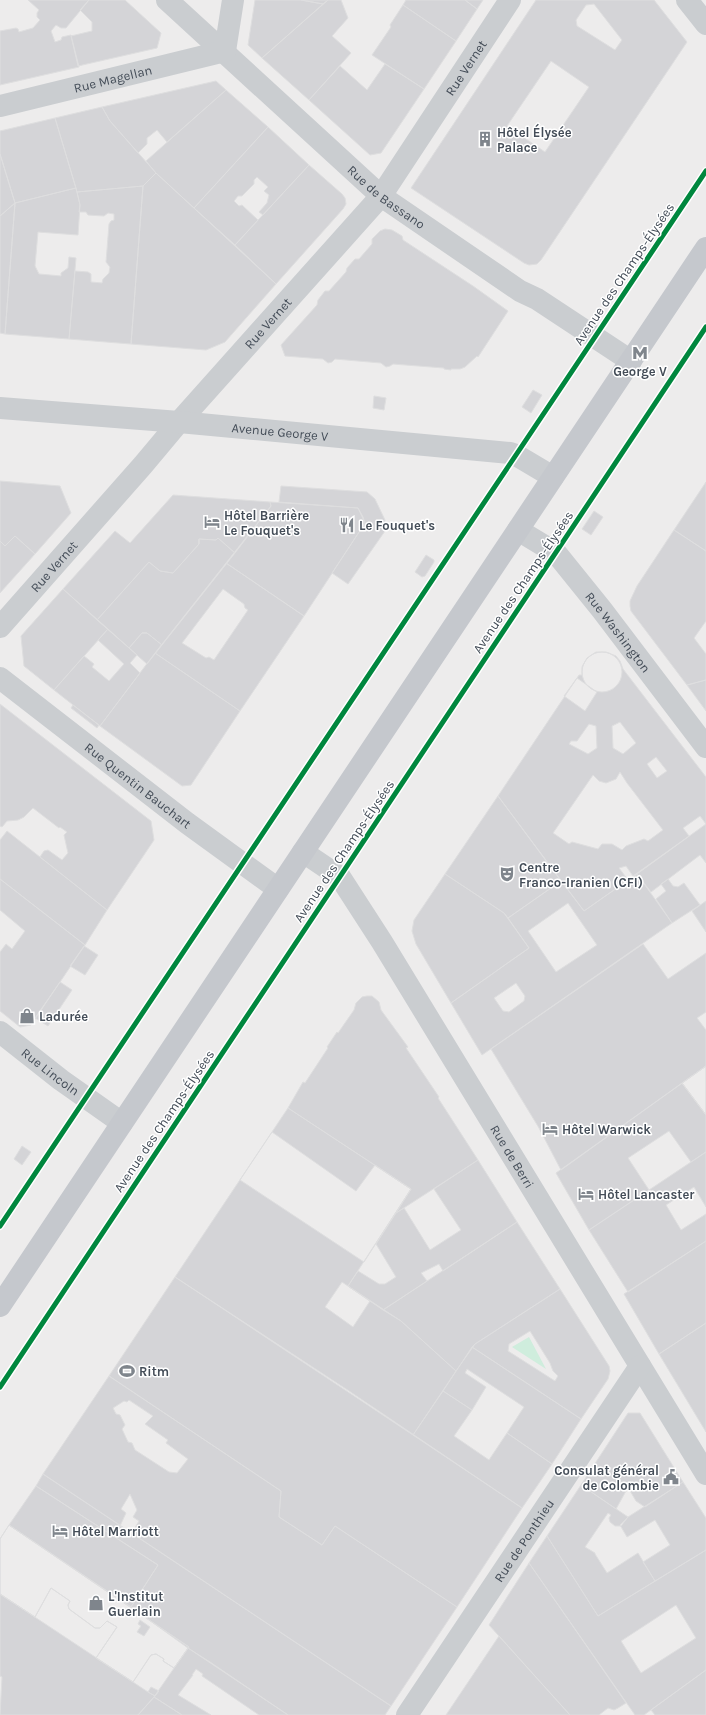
<svg xmlns="http://www.w3.org/2000/svg" width="706" height="1715" font-family="Karla,sans-serif">
  <style>
    .green { fill: #cfeddd }
    .building { fill: #d4d4d7; stroke: #dededf; fill-rule: evenodd }
    .lines { fill: none; stroke-linecap: round; stroke-linejoin: round }
    .minor { stroke: #cacdd0; stroke-width: 22 }
    .tertiary { stroke: #cacdd0; stroke-width: 22 }
    .primary { stroke: #c5c8cd; stroke-width: 22 }
    .cycleway-casing { stroke: #fff; stroke-width: 8 }
    .cycleway { stroke: #00873e; stroke-width: 5 }
    .labels { text-anchor: middle; dominant-baseline: central; stroke-width: 3; stroke-linejoin: round; paint-order: stroke }
    .street-label { font-size: 13px; fill: #444d58; stroke: #fff }
    .poi-label { font-size: 13px; font-weight: bold; fill: #444d58; stroke: #fff; text-anchor: start }
  </style>
  <rect width="100%" height="100%" fill="#edecec"/>
  <path class="green" d="M529,1337L546,1369L512,1347Z"/>
  <path class="building" d="M28,0H89L66,28H61L56,25L51,31L55,42L61,40L62,37L71,35L79,67L0,85V31L16,28L18,29L19,32L33,28L40,20L37,17V13L39,10Z
    M89,0H125L161,33L157,48L78,66L71,36L92,31V22L80,10Z
    M255,0H301L323,4L262,58L248,45Z
    M301,0H328L323,4Z
    M328,0H341L348,18L332,36L351,53L309,100L262,58Z
    M406,0H465L477,9L456,41L403,5Z
    M465,0H483L477,9Z
    M536,0H654L687,42L541,260L537,264L529,265L524,263L411,188ZM594,4L622,40L615,50L577,26L576,20L586,5ZM551,61L589,87L545,152L507,126Z
    M403,5L456,41L424,89L372,55L391,27L390,25Z
    M385,64L424,89L381,153L370,155L309,100L340,66L367,90Z
    M216,81L226,90L167,142L157,130L147,138V144L138,153L110,121L102,107Z
    M226,90L268,127L194,208L156,173L146,161Z
    M102,107L110,121L156,173L143,186L77,192L55,118Z
    M55,118L76,188L15,203L0,154V131Z
    M268,127L309,165L263,215L259,212L267,203L269,195L264,191L268,187L257,177L254,180V184L242,196H238L234,201L239,206L242,205L258,220L235,245L194,208Z
    M0,154L15,203L0,216Z
    M309,165L342,194L345,198L346,204L343,209L276,284L235,245Z
    M156,173L276,284L225,342L206,350L131,344L143,186Z
    M143,186L131,344L69,339L75,271L88,272L91,274V282L102,283L103,279L109,273L110,267L106,262L109,224L111,221L114,220V214L108,213L104,216L88,215L86,212H79L80,205L77,192Z
    M76,188L80,205L78,235L38,232L35,266L39,274L61,276V273L68,268L69,257L76,258L69,339L5,334L15,203Z
    M15,203L5,334L0,333V216Z
    M385,229L392,230L402,236L403,240L473,286L508,311L478,357L477,356L465,367L460,369H451V370L444,369V368L393,364L390,366L386,367L381,363L335,359L332,362L328,363L323,359L285,356L281,345L317,305L318,300L325,291H329L346,272L347,268L355,259H359L372,244V239L380,231Z
    M533,390L542,395L531,413L522,407Z
    M374,396L386,398L384,410L373,408Z
    M0,481L60,486L71,513L35,554L15,536L5,546L0,541Z
    M706,482V551L674,530Z
    M281,486L367,492L375,499L385,520V531L348,584L332,573L365,523L358,508L279,502Z
    M173,495L270,502L271,506L235,553L218,538L216,540L199,539V544L173,573L160,571L149,562L97,620L63,589L115,531L130,543Z
    M270,502L358,508L363,517L365,523L304,616L226,563L271,506Z
    M594,511L603,517L591,535L582,529Z
    M674,530L706,551V621L694,638L706,654V680L687,685L631,611L630,606V601L637,586Z
    M15,536L35,554L0,593V541L5,546Z
    M218,538L235,553L162,645L147,633H142L129,648L97,620L149,562L160,571L173,573L199,544V539L216,540Z
    M426,555L434,560V562L425,576L422,577L415,572Z
    M226,563L304,616L240,711L155,653ZM223,589L244,604L245,608L248,610L214,660L209,657L206,658L182,643Z
    M63,589L108,629L54,690L24,666L21,636Z
    M108,629L137,655L130,663L140,673L100,726L54,690L84,656L94,664L92,667L109,681L124,664L98,640Z
    M142,633H147L162,645L147,664L129,648Z
    M582 672a20 20 0 1 1 40 0a20 20 0 1 1-40 0Z
    M596,652H606L616,656L620,661L623,669L706,777V824L700,816L683,828L689,836L633,876L626,866L619,868L628,880L584,911L498,796L579,675H582V667L587,658ZM620,722L636,743L623,754L613,748L612,726ZM589,724L596,726L597,748L588,754L569,744L571,741H577ZM656,757L667,771L657,778L647,764ZM620,772L627,783L663,830L648,841L644,839L626,846L622,850L612,844H602L598,849L572,842L569,844L553,833L593,775L599,781L606,783L616,779Z
    M155,653L240,711L191,785L182,786L100,726Z
    M577,678L597,692L585,711L564,696Z
    M706,680V711L687,685Z
    M0,704L151,821L154,840L107,910L40,857L44,851L48,850L62,860L68,853L64,835L67,832L60,827L59,828L33,808L24,817L18,820L7,821L2,827L0,826Z
    M73,705L99,725L97,728L71,708Z
    M498,796L561,881L508,918L504,913L445,874Z
    M706,824V863L700,855L651,892L637,874Z
    M7,831L107,910L85,945L0,879V840Z
    M445,874L504,913L529,948L451,1003L416,944L412,931L414,920Z
    M637,874L672,923L482,1055L451,1003L529,948L508,918L561,881L584,911ZM568,903L597,945L556,972L528,931ZM516,983L525,996L524,1001L509,1012L503,1011L494,998Z
    M0,879L85,945L31,1025L20,1027L0,1011V952L6,944L12,949L25,931L0,910Z
    M668,879L673,886L678,887L684,883L700,905L672,923L656,899L666,891L661,884Z
    M706,901V932L692,911Z
    M643,944L668,979L706,953V1012L697,1018L706,1030V1066L561,1170L539,1128L491,1049Z
    M84,946L98,955L85,975L70,966Z
    M60,982L72,990L48,1026L35,1018Z
    M367,996H372L379,1002L381,1010L408,1047L406,1048L439,1097L438,1098L478,1160L396,1213L411,1189L288,1108L303,1082L305,1083L328,1048L327,1047L337,1032L338,1033L354,1010L356,1003L362,997Z
    M706,1066V1115L682,1083Z
    M706,1066V1115L682,1083Z
    M682,1083L706,1115V1152L691,1162L669,1131L628,1158L649,1190L589,1230L556,1173Z
    M288,1108L411,1189L348,1286L401,1321L456,1371L413,1435L175,1277Z
    M272,1132L356,1191L375,1165L411,1189L364,1262L240,1180Z
    M22,1146L31,1152L22,1165L14,1159Z
    M706,1152V1207L694,1187L666,1205L681,1230L706,1214V1241L628,1292L589,1230Z
    M478,1160L517,1222L443,1271L439,1264L421,1273L427,1281L383,1310L348,1286L358,1271L379,1284H385L396,1277L376,1244L396,1213L404,1208L430,1250L461,1230L434,1189Z
    M517,1222L560,1289L475,1344L456,1371L401,1321L383,1310Z
    M706,1241V1323L659,1354L624,1294Z
    M175,1277L349,1391L522,1508L457,1607L335,1526L322,1545L279,1517L281,1491L109,1376Z
    M342,1282L370,1301L353,1327L325,1307Z
    M560,1289L609,1366L610,1371L608,1379L581,1419L472,1347L475,1344ZM530,1331L550,1363L553,1371L558,1376L555,1381L508,1351L509,1344Z
    M706,1323V1432L659,1354Z
    M472,1347L581,1419L552,1464L507,1433L524,1407L467,1369L465,1373L486,1387L472,1410L443,1391Z
    M109,1376L281,1491L279,1517L322,1545L335,1526L457,1607L391,1706L43,1474Z
    M443,1391L472,1410L454,1436L489,1460L507,1433L552,1464L522,1508L413,1435Z
    M129,1400L153,1416L145,1424L168,1440L166,1443L188,1459L177,1473L169,1472L135,1450L132,1443L128,1442L122,1429L125,1425L120,1415L116,1414L113,1408L124,1401L127,1402Z
    M628,1413H640L683,1482L645,1507L636,1501L629,1489L626,1491L616,1509L581,1485Z
    M43,1474L391,1706L385,1715H288L188,1648L131,1607L158,1565L36,1486Z
    M683,1482L706,1518V1550L655,1581L643,1562L670,1545L655,1520L627,1537L620,1525L628,1517Z
    M581,1485L628,1517L621,1526H615L610,1522L609,1518L611,1515L608,1513L585,1547L595,1553V1554L607,1573L638,1553L655,1581L598,1616L547,1536Z
    M36,1486L158,1565L131,1607L9,1525Z
    M130,1494L137,1510L133,1517L139,1521L131,1534L120,1526L126,1513L121,1509Z
    M9,1525L189,1647L174,1668L163,1661L164,1659L156,1654L151,1655L133,1682L96,1658L117,1627L107,1621L100,1628H95L69,1609L68,1605L70,1601L51,1588L35,1617L0,1594V1539ZM140,1620L150,1627L144,1636L137,1632L141,1626L138,1624Z
    M9,1525L189,1647L174,1668L163,1661L164,1659L156,1654L151,1655L133,1682L96,1658L117,1627L107,1621L100,1628H95L69,1609L68,1605L70,1601L51,1588L35,1617L0,1594V1539Z
    M547,1536L598,1616L706,1550V1670L644,1715H635L529,1563ZM676,1605L696,1638L641,1673L621,1641Z
    M529,1563L626,1703L618,1708L614,1710L608,1708L599,1715H570L489,1625Z
    M0,1594L148,1692L155,1696L138,1715H0L2,1677L0,1676Z
    M499,1636L570,1715H446Z
    M188,1648L210,1662L288,1715H259L202,1676L203,1674L196,1669L192,1675H193L178,1695L211,1715H182L154,1697Z
    M706,1670V1715H655L651,1710Z
    M151,1687L159,1691L155,1696L148,1692Z
    M154,1697L182,1715H138Z"/>
  <g class="lines">
    <g class="minor">
      <path id="s1" d="M167,0L381,196L520,291L537,299L631,361"/>
      <path d="M687,0L706,24"/>
      <path id="s2" d="M0,106L225,51L233,0"/>
      <path id="s3" d="M518,530L556,553L602,610L706,747"/>
      <path id="s4" d="M0,627L143,465L179,422L381,196L510,0"/>
      <path id="s5" d="M0,678L187,823L278,889"/>
      <path id="s6" d="M303,852L340,877L382,942L706,1474"/>
      <path id="s7" d="M0,1032L61,1080L122,1123"/>
      <path id="s8" d="M407,1715L640,1366"/>
    </g>
    <path class="tertiary" id="s9" d="M0,408L179,422L510,453L516,455L553,477"/>
    <path class="primary" d="M0,1306L706,248"/>
    <defs>
      <path id="cycleway" d="M0,1226L706,171
        M0,1387L706,327"/>
    </defs>
    <use href="#cycleway" class="cycleway-casing"/>
    <use href="#cycleway" class="cycleway"/>
  </g>
  <defs>
    <symbol id="building-bare" viewBox="-9 -9 18 18"><path d="M-4-6H4V6H1V3H-1V6H-4ZM-2.5-4.3h1.7v1.8h-1.7ZM.8-4.3h1.7v1.8H.8ZM-2.5-1h1.7V.8h-1.7ZM.8-1h1.7V.8H.8Z" fill="#7f858c" stroke="#fff" stroke-width="2.5" paint-order="stroke"/></symbol>
    <symbol id="metro-bare" viewBox="-9 -9 18 18"><path d="M-5.5 5V-5H-3L0 0L3-5H5.5V5H3V-.5L0 4L-3-.5V5Z" fill="#7f858c" stroke="#fff" stroke-width="2.5" paint-order="stroke"/></symbol>
    <symbol id="hotel-bare" viewBox="-9 -9 18 18"><path d="M-6-4.5h1.5V1H6V5H4.5V3h-9V5H-6ZM-4 0a1.8 1.8 0 1 1 3.6 0ZM.5 0V-2.5h3Q6-2.5 6 0Z" fill="#7f858c" stroke="#fff" stroke-width="2.5" paint-order="stroke"/></symbol>
    <symbol id="restaurant-bare" viewBox="-9 -9 18 18"><path d="M-5-6h1v4h1v-4h1v4h1v-4h1v5L-1.5 .5V6h-2V.5L-5-1ZM5-6V6H3V1.5H1.5Q1.5-4 5-6Z" fill="#7f858c" stroke="#fff" stroke-width="2.5" paint-order="stroke"/></symbol>
    <symbol id="theatre-bare" viewBox="-9 -9 18 18"><path d="M-5-5.5Q0-4 5-5.5V0Q5 5 0 6Q-5 5-5 0ZM-3.3-2.5H-1v1.5H-3.3ZM1-2.5H3.3v1.5H1ZM-2.8 1Q0 5.5 2.8 1Z" fill="#7f858c" stroke="#fff" stroke-width="2.5" paint-order="stroke"/></symbol>
    <symbol id="shop-bare" viewBox="-9 -9 18 18"><path d="M-5-2.5h2.3a2.7 3.5 0 0 1 5.4 0H5L5.5 6h-11ZM-1.5-2.5h3a1.5 2.3 0 0 0-3 0Z" fill="#7f858c" stroke="#fff" stroke-width="2.5" paint-order="stroke"/></symbol>
    <symbol id="stadium-bare" viewBox="-9 -9 18 18"><path d="M0-5a6.5 5 0 1 0 0 10a6.5 5 0 1 0 0-10ZM-3.5-1.8h7v3.6h-7Z" fill="#7f858c" stroke="#fff" stroke-width="2.5" paint-order="stroke"/></symbol>
    <symbol id="civic-bare" viewBox="-9 -9 18 18"><path d="M-.6-6.5H3V-4.5H.6V-3L4-1V1h2V6H-6V1h2V-1L-.6-3ZM-1.2 2.5V6h2.4V2.5Z" fill="#7f858c" stroke="#fff" stroke-width="2.5" paint-order="stroke"/></symbol>
  </defs>
  <g fill-rule="evenodd">
    <use href="#building-bare" x="474" y="128" width="22" height="22"/>
    <use href="#metro-bare" x="629" y="342" width="22" height="22"/>
    <use href="#hotel-bare" x="201" y="511" width="22" height="22"/>
    <use href="#restaurant-bare" x="336" y="514" width="22" height="22"/>
    <use href="#theatre-bare" x="496" y="863" width="22" height="22"/>
    <use href="#shop-bare" x="16" y="1005" width="22" height="22"/>
    <use href="#hotel-bare" x="539" y="1118" width="22" height="22"/>
    <use href="#hotel-bare" x="575" y="1183" width="22" height="22"/>
    <use href="#stadium-bare" x="116" y="1360" width="22" height="22"/>
    <use href="#civic-bare" x="660" y="1466" width="22" height="22"/>
    <use href="#hotel-bare" x="49" y="1520" width="22" height="22"/>
    <use href="#shop-bare" x="85" y="1592" width="22" height="22"/>
  </g>
  <g class="labels">
    <g class="street-label">
      <text stroke="none"><textPath href="#s4" startOffset="729">Rue Vernet</textPath></text>
      <text stroke="none"><textPath href="#s2" startOffset="116">Rue Magellan</textPath></text>
      <text stroke="none"><textPath href="#s1" startOffset="295">Rue de Bassano</textPath></text>
      <text transform="translate(624 274) rotate(-56)">Avenue des Champs-Élysées</text>
      <text stroke="none"><textPath href="#s4" startOffset="405">Rue Vernet</textPath></text>
      <text stroke="none"><textPath href="#s9" startOffset="281">Avenue George V</textPath></text>
      <text stroke="none"><textPath href="#s4" startOffset="81">Rue Vernet</textPath></text>
      <text transform="translate(523 582) rotate(-56)">Avenue des Champs-Élysées</text>
      <text stroke="none"><textPath href="#s3" startOffset="145">Rue Washington</textPath></text>
      <text stroke="none"><textPath href="#s5" startOffset="175">Rue Quentin Bauchart</textPath></text>
      <text transform="translate(344 851) rotate(-56)">Avenue des Champs-Élysées</text>
      <text stroke="none"><textPath href="#s7" startOffset="64">Rue Lincoln</textPath></text>
      <text transform="translate(164 1121) rotate(-56)">Avenue des Champs-Élysées</text>
      <text stroke="none"><textPath href="#s6" startOffset="373">Rue de Berri</textPath></text>
      <text stroke="none"><textPath href="#s8" startOffset="210">Rue de Ponthieu</textPath></text>
    </g>
    <g class="poi-label">
      <text x="497" y="132">Hôtel Élysée<tspan x="497" dy="15">Palace</tspan></text>
      <text x="640" y="371" text-anchor="middle">George V</text>
      <text x="224" y="515">Hôtel Barrière<tspan x="224" dy="15">Le Fouquet's</tspan></text>
      <text x="359" y="525">Le Fouquet's</text>
      <text x="519" y="867">Centre<tspan x="519" dy="15">Franco-Iranien (CFI)</tspan></text>
      <text x="39" y="1016">Ladurée</text>
      <text x="562" y="1129">Hôtel Warwick</text>
      <text x="598" y="1194">Hôtel Lancaster</text>
      <text x="139" y="1371">Ritm</text>
      <text x="659" y="1470" text-anchor="end">Consulat général<tspan x="659" dy="15">de Colombie</tspan></text>
      <text x="72" y="1531">Hôtel Marriott</text>
      <text x="108" y="1596">L'Institut<tspan x="108" dy="15">Guerlain</tspan></text>
    </g>
  </g>
</svg>
